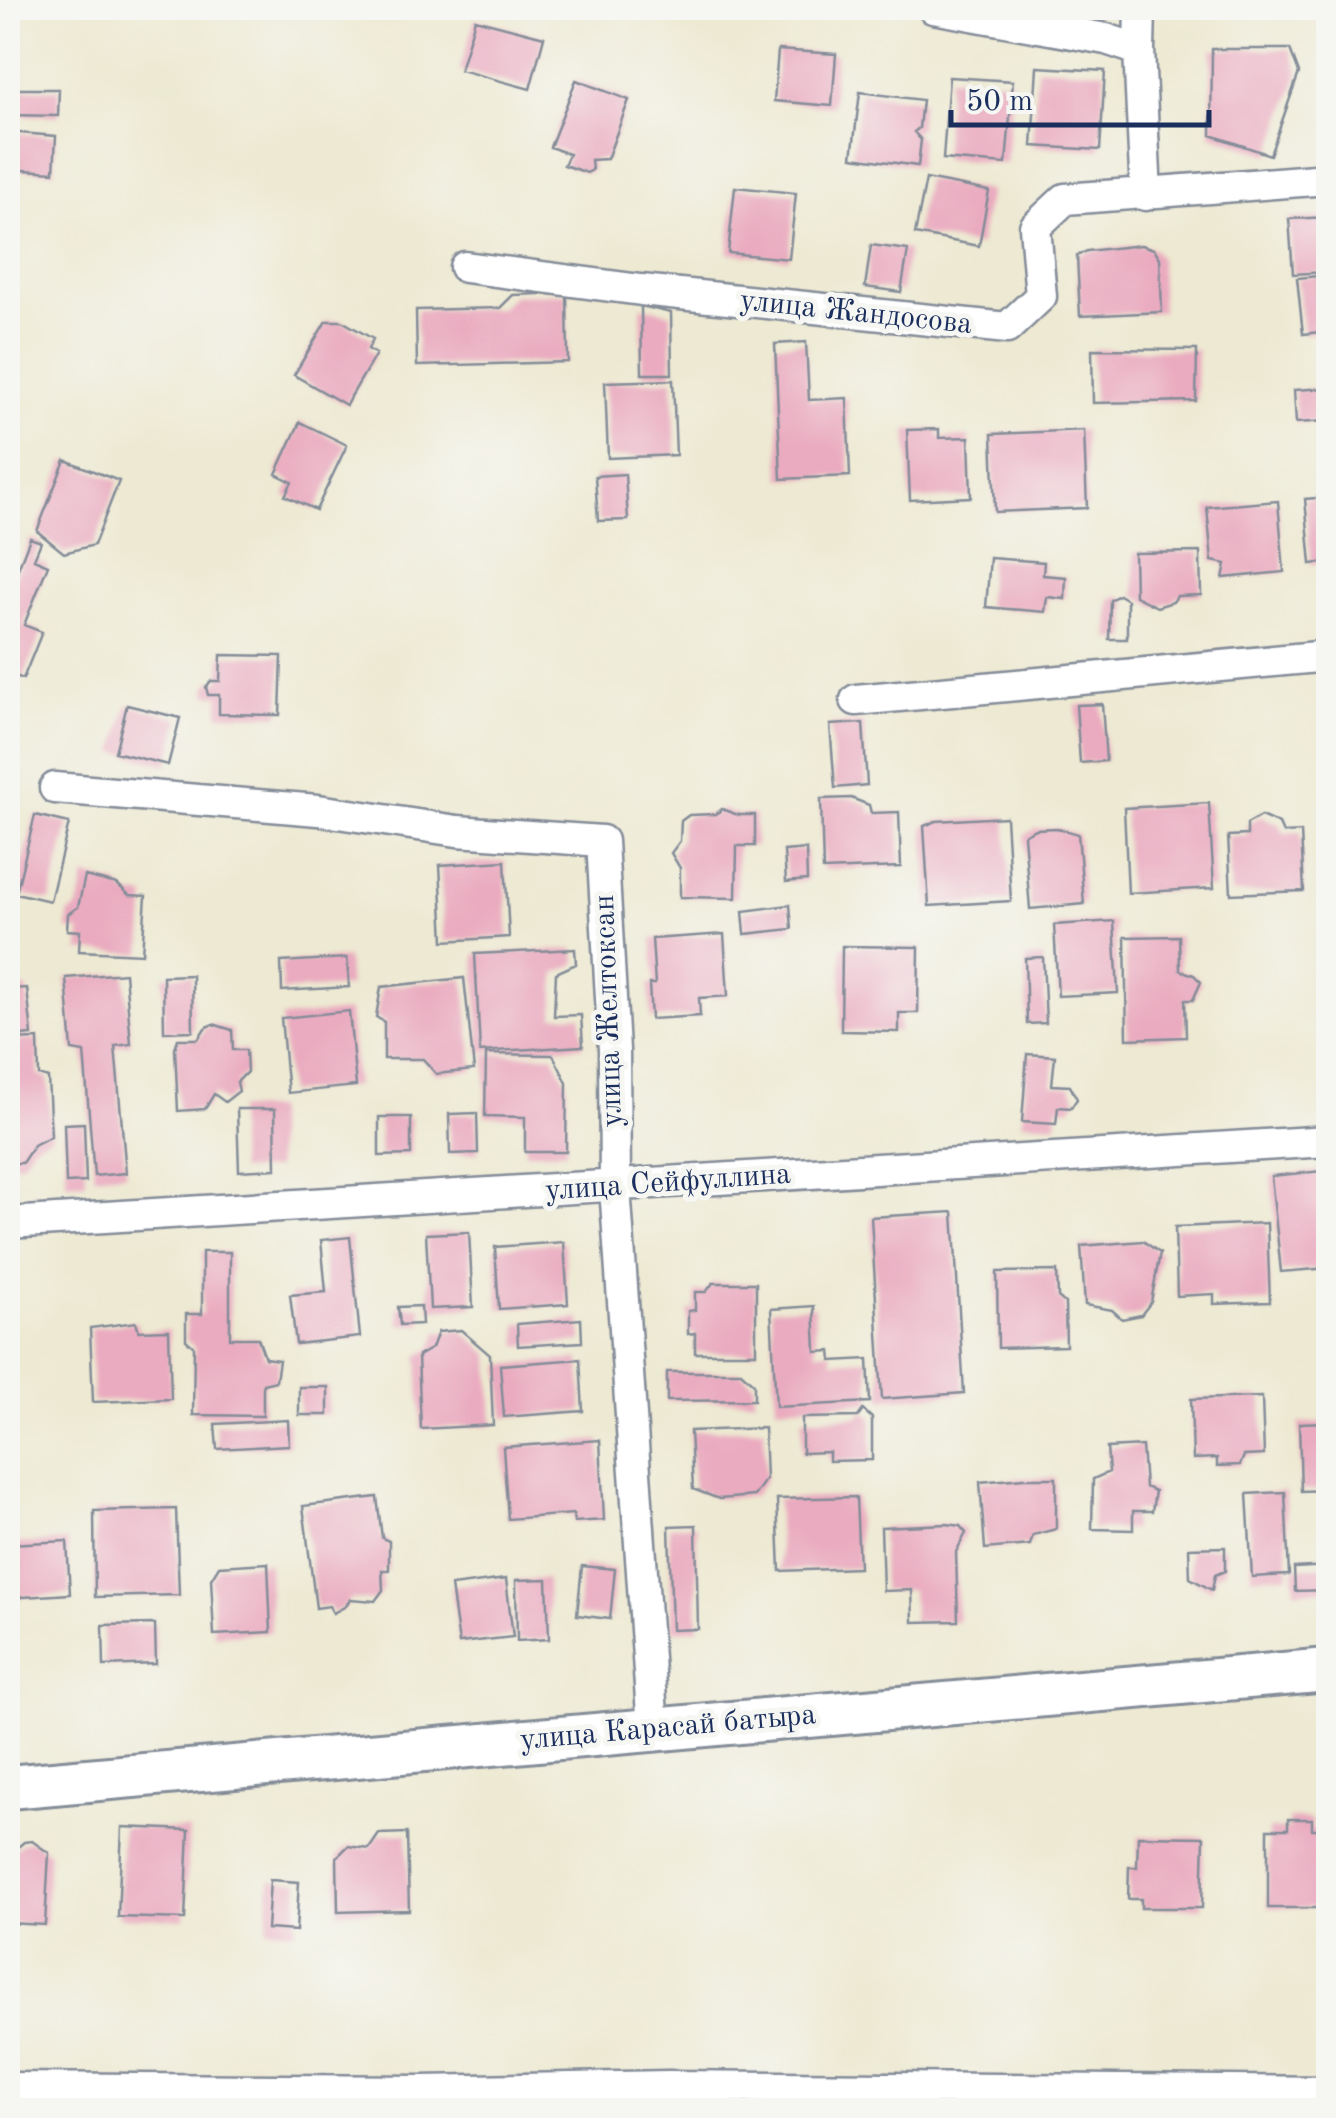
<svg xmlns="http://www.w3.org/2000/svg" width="1336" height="2118" font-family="'Old Standard TT',serif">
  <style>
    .building { fill: #eaabc0 }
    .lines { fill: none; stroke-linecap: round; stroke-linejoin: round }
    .street-casing { stroke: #848c98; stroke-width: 35 }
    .secondary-casing { stroke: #848c98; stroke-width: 48 }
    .street { stroke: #fff; stroke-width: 30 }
    .secondary { stroke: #fff; stroke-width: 42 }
    .labels { text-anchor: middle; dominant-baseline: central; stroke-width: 10; stroke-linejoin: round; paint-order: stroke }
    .street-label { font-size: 30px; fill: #1b2f5e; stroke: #f6f6f2 }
  </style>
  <rect width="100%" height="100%" fill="#f6f6f2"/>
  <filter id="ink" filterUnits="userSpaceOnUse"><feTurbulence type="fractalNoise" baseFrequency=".01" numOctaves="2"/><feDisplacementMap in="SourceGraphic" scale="20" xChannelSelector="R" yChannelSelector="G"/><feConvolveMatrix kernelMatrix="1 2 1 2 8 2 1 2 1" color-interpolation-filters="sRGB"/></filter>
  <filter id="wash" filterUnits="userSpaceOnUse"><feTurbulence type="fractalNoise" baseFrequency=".0048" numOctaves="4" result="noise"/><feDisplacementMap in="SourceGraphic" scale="40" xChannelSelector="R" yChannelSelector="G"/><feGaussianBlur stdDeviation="2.25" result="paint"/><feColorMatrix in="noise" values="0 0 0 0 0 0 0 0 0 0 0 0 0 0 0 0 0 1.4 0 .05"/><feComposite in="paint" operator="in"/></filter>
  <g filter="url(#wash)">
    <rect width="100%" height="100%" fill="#ede9d2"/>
    <g id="blocks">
      <path class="building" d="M475,19L544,37L530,89L460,70Z
        M1212,49H1290L1299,73L1270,155L1211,135Z
        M778,50L836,54L832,106L774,101Z
        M1037,67L1105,71L1100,150L1032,146Z
        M949,77L1013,81L1006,164L943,159Z
        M576,80L629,100L607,159L591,160L592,170L587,173L564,165L569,154L550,147Z
        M8,89H59L58,116L8,115Z
        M860,92L922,100L919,128L914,132L921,140L918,166L852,157Z
        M8,132L56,136L54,172L8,169Z
        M926,179L989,191L979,246L915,234Z
        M735,187L796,193L789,259L728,253Z
        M1328,217V272L1293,274L1289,219Z
        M871,245L908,250L901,292L865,287Z
        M1141,245L1154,249L1160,258L1162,312L1080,316L1077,256L1087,251Z
        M1328,275V331L1303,334L1297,278Z
        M567,293L568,362L417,366L416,310L500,308L513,295Z
        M641,306L671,313L672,374H642Z
        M326,321H342L373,339L368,349L376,354L346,405L294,375Z
        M806,342L809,400L847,398L850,476L781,479L775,344Z
        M1092,349L1197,350L1196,401L1093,403Z
        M673,380L676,455L608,458L605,382Z
        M1328,388V421L1296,423L1294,390Z
        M300,422L347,445L316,510L285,496L292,482L276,474Z
        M939,429V438L969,437L971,497L910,500L907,430Z
        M1084,430L1087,508L995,512L992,434Z
        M65,460L119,481L94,545L64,553L37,531Z
        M625,474L628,520L598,521L595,476Z
        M1328,497V562L1311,564L1305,499Z
        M1278,501L1284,572L1223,578L1226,564L1212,561L1207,507Z
        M30,538L41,542L34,559L48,565L24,625L42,632L23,679L8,673V594Z
        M1200,552L1201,595L1177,596L1173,602L1157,607L1135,596L1134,553Z
        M990,558L1044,562L1043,575L1066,577L1065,599L1047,597L1045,612L986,607Z
        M1119,595L1127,600V639H1109L1110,600Z
        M221,655L282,656L280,715L219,714V695H208L206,687L211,681H220Z
        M1102,704L1106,761L1080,763L1076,705Z
        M127,705L180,718L168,765L115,752Z
        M863,723L867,785L835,788L830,725Z
        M851,798L869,805L871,813L899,812L901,867L823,870L821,799Z
        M1209,803L1214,888L1128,893L1124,808Z
        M722,809L738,815H755V846H737L736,898L680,897V868L671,853L680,841L681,821L689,815L716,814Z
        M35,815L69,823L50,901L16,893Z
        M1261,816L1279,824L1283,833L1301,832L1304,891L1231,894L1228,836L1247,835V824Z
        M1006,817L1011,901L929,906L924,826L936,821Z
        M1057,828L1078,834L1084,904L1030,909L1024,835L1035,829Z
        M806,849L807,880L786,882L784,851Z
        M505,861L509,937L444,941L440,865Z
        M85,876L117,884L129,895L146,896L142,954L79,951L80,931L67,930L68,914L78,907Z
        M790,905L792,929L745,934L743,911Z
        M1114,921L1118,993L1058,996L1054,925Z
        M724,934L728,996L699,998L700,1016L651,1019L649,984H655L652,939Z
        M1179,936L1180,970L1194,975L1201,982L1193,1000H1185L1186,1037L1127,1039L1125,937Z
        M842,946L919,947L918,1013H899V1032L841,1031Z
        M575,949L576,964L556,973L554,1016L581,1015L583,1046L480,1052L475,954Z
        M1043,957L1046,1023L1027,1024L1025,958Z
        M347,958L349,987L282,991L281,962Z
        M125,973L131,1044L115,1046L126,1173L94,1176L84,1052L72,1050L66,978Z
        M192,975L193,1031L164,1032L163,976Z
        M464,978L474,1070L436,1074L423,1059H384V1022L376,1017L381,987Z
        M27,988L32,1035L8,1037V989Z
        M349,1011L356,1086L288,1093L281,1018Z
        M213,1024L232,1030L233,1050H246L247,1072L237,1082L239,1091L225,1102L214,1094L205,1109L178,1111L175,1048L178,1039H198L205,1028Z
        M38,1039L39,1075L48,1078L51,1136L34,1145L22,1163H8V1040Z
        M486,1054L553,1055L567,1083L566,1152H525V1117L485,1116Z
        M1027,1054L1055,1056L1052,1085L1070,1086L1077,1099L1071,1108L1058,1107L1056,1124L1022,1122Z
        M237,1109H275L276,1169L239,1171Z
        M477,1113L478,1153L450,1154L449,1114Z
        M379,1117H411V1155L379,1156Z
        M84,1123L86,1182L66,1183L64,1124Z
        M1322,1171L1328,1268L1281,1272L1271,1176Z
        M953,1212L964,1393L882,1399L871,1217Z
        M1267,1223L1270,1302L1214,1304V1294L1177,1296L1175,1227Z
        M469,1232L473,1307L430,1309L426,1234Z
        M350,1237L360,1337L296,1344L290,1295L326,1292L321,1240Z
        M1143,1241L1160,1253L1151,1302L1141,1315L1122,1319L1112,1310L1085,1305L1081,1246Z
        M564,1242L568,1304L499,1309L495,1247Z
        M202,1252H230V1338H258L265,1358L279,1360L276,1381L263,1384V1416L193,1415L194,1347L186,1340V1314H202Z
        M1057,1271L1058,1297L1065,1303L1066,1346L998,1348L997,1272Z
        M713,1283H756V1353H695V1333L688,1334V1311L695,1310V1292H706Z
        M421,1306L422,1324L400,1325L398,1307Z
        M814,1306L816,1352L831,1351L832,1361L868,1359L870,1402L776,1407L771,1309Z
        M581,1319L582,1342L518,1346L517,1324Z
        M136,1322L139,1331L169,1330L171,1399L93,1402L90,1328Z
        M461,1330L490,1355L493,1425L421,1429L418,1356L432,1348L438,1332Z
        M580,1359L583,1411L504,1417L500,1365Z
        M667,1372H741L754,1384V1400L667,1401Z
        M299,1387H328V1415H299Z
        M1262,1397L1264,1455L1244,1456L1240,1465L1217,1466V1458L1193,1459L1191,1399Z
        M863,1410L872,1418V1460L829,1461V1452L802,1453V1418L858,1417Z
        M288,1420L289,1445L217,1449L215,1424Z
        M1328,1422V1490L1301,1491L1299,1423Z
        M764,1428L766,1479L754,1496L719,1499L693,1489L690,1431Z
        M600,1440L604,1520L574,1522L573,1514L508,1519L503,1447Z
        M1142,1446L1145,1487L1155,1491L1152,1511H1133V1530L1092,1529L1093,1479L1109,1472L1107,1448Z
        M1024,1478H1056V1529L1033,1535L1030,1545L985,1549L980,1482Z
        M1285,1492L1289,1575L1252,1577L1247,1494Z
        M377,1497L382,1538L389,1541V1570H382L383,1590L375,1601L350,1599L346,1606L333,1613L329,1606L316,1608L303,1506Z
        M856,1497L859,1568L780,1571L777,1499Z
        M176,1509L179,1595L95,1597L94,1511Z
        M947,1524L960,1526L966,1533L956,1552L958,1621L913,1622L912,1590L883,1591L881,1527Z
        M696,1525L698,1629L672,1630L669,1526Z
        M67,1541L70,1594L8,1598V1544Z
        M1225,1547V1571L1215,1575L1212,1590L1190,1578L1189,1548Z
        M268,1563L271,1632L214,1635L211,1579L219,1566Z
        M582,1566L615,1569L610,1619L577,1615Z
        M1328,1566V1590L1295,1591L1294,1568Z
        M506,1579L513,1637L459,1643L451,1586Z
        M547,1579L549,1639L517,1641L516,1580Z
        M155,1624L156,1664L104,1666L103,1625Z
        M1288,1819H1312V1829H1328V1908H1268V1829H1288Z
        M122,1827L189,1830L185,1919L118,1917Z
        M407,1833L409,1910L338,1912L337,1857L348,1846L369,1849L379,1834Z
        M1138,1836L1204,1837L1202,1908H1141V1899H1128L1129,1867H1137Z
        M8,1838H13V1851L24,1842L32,1841L49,1853L45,1925L8,1923Z
        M270,1880L299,1882L296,1931L267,1929Z"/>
    </g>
  </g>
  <g filter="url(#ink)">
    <use href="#blocks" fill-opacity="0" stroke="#848c98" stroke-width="2.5"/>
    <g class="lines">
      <defs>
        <path id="street" d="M933,8L1106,39L1139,50L1146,195
          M1139,50L1140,8
          M465,267L641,290L1007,328L1041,296L1035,227L1065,199L1328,179
          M856,700L1328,656
          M55,788L318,810L457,831L602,841L614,1050L615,1187L653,1729
          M8,1223L1328,1141
          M668,2086L1328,2092
          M8,2088L422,2091L668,2086L667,2110"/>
        <path id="secondary" d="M8,1787L1328,1670"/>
      </defs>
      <use href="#street" class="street-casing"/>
      <use href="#secondary" class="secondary-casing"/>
      <use href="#street" class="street"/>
      <use href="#secondary" class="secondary"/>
    </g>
  </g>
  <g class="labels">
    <g class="street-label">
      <text transform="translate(856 313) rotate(6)">улица Жандосова</text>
      <text transform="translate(609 1011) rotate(-92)">улица Желтоксан</text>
      <text transform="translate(668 1183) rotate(-4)">улица Сейфуллина</text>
      <text transform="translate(668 1728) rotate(-5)">улица Карасай батыра</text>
    </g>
  </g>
  <rect width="1336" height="2118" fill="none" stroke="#f6f6f2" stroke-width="40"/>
  <path d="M951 110v15h258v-15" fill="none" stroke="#1b2f5e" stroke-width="5"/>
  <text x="966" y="110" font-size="30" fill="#1b2f5e" stroke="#f6f6f2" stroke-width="8" paint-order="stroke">50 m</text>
</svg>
